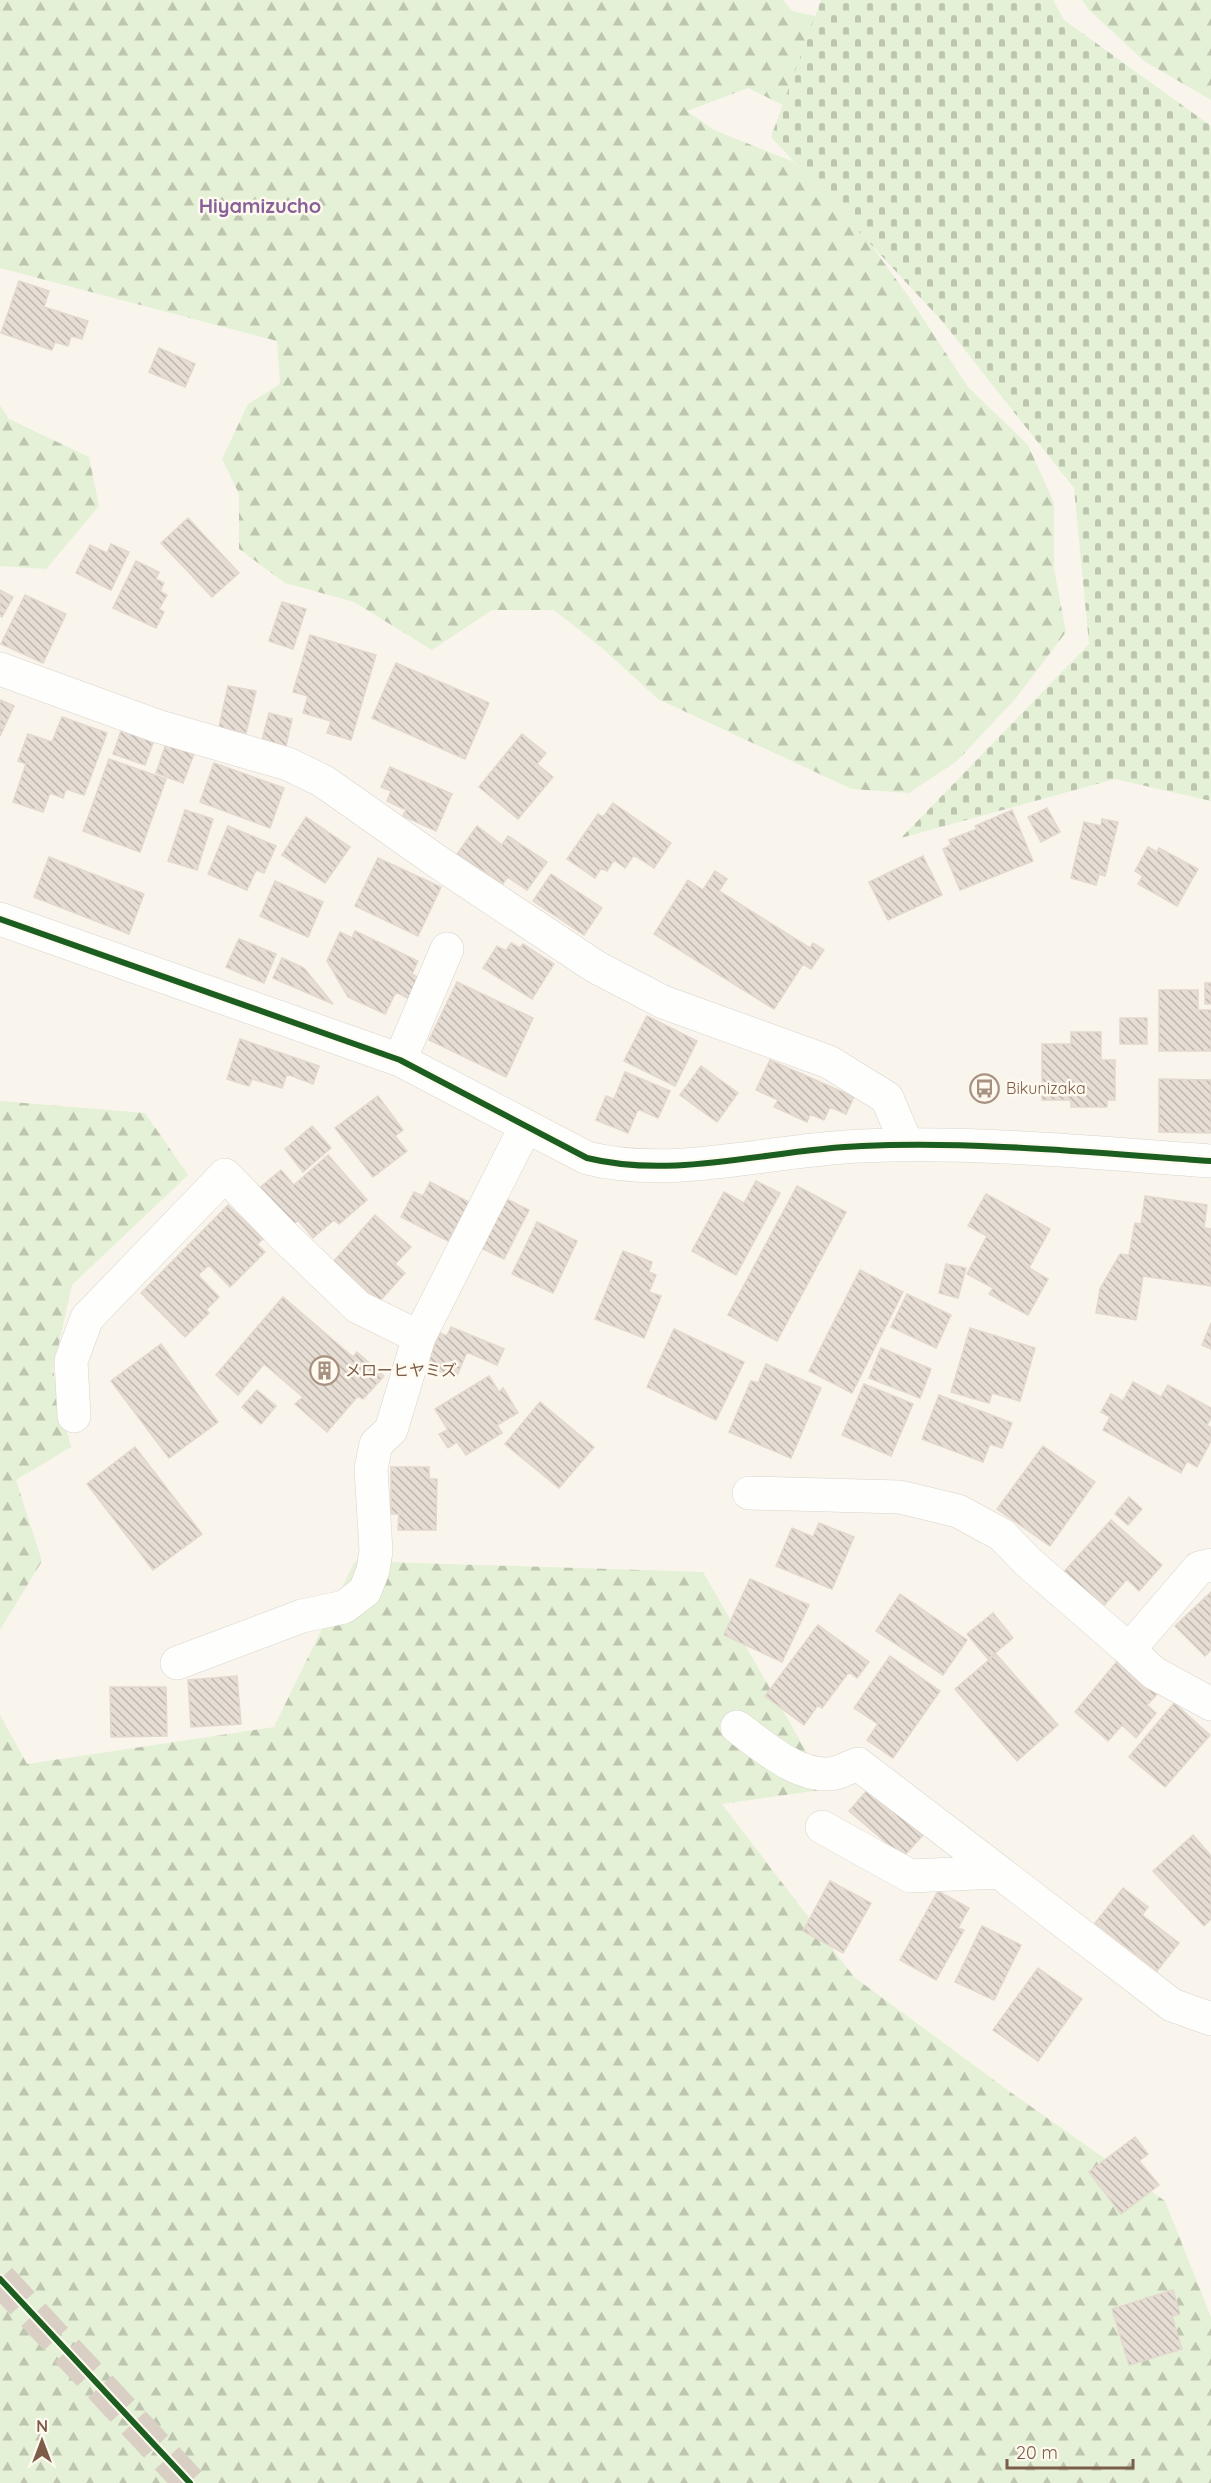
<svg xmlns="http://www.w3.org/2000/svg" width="1211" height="2483" font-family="Quicksand,'Noto Sans JP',sans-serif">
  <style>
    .forest { fill: url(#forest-firs) }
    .cemetery { fill: url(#cemetery-stones) }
    .building { fill: url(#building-back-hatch); stroke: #e3d8ce; stroke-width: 1.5 }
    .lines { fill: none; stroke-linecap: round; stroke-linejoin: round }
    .minor-tunnel { stroke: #dacfc4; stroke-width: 33; stroke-dasharray: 33 16; stroke-linecap: butt }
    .minor-casing { stroke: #d9d2cb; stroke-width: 34 }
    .minor { stroke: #fefefc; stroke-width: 33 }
    .cycleway-casing { stroke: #fffaf0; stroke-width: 10 }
    .cycleway { stroke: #1b5e20; stroke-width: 6 }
    .labels { text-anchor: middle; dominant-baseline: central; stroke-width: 5; stroke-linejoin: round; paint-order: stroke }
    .poi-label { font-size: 16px; fill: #7b5d49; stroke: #fffaf0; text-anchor: start }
    .quarter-label { font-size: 20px; font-weight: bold; fill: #886197; stroke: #fffaf0 }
  </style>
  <defs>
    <pattern id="forest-firs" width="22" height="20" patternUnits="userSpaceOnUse" patternTransform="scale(1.5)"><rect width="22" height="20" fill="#e4f1d6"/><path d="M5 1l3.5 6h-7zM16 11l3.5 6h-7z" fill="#bec6b0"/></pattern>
    <pattern id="cemetery-stones" width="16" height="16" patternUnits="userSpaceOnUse" patternTransform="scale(1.5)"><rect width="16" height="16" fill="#e4f1d6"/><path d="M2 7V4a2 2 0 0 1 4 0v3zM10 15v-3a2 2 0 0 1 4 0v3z" fill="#bec6b0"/></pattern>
    <pattern id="building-back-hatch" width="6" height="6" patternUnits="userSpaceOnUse" patternTransform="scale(1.5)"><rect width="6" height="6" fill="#e6ddd4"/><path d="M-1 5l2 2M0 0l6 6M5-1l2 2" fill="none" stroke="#bfb6ae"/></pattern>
  </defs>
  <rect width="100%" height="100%" fill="#f9f5ed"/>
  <path class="forest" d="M0,0H783L792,11L838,21L801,114L748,88L687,111L714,130L794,162L852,219L909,297L968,387L1028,445L1054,503V569L1066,632L1016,698L957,761L909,793L852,789L658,699L602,648L554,610H492L432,650L354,602L285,583L239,549V494L222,459L248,404L280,384L277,341L0,268Z
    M1082,0H1211V100L1144,61L1088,9Z
    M0,405L9,419L89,457L99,506L46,569L0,566Z
    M0,1101L145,1113L188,1175L72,1285L53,1370L71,1447L16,1480L42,1561L0,1630Z
    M355,1561L703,1572L828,1789L722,1804L854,1977L1013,2094L1165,2201L1211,2317V2483H0V1715L27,1764L274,1727Z"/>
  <path class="cemetery" d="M821,0H1053L1064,20L1211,126V801L1115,779L901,838L1089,644L1074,488L942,321L771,137Z"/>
  <path class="building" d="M19,281L49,291L44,307L88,321L82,339L71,336L68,346L55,342L52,350L1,333Z
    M159,348L195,364L185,387L149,372Z
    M188,518L239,573L212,597L161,543Z
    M111,544L129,552L111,590L76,573L90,545L107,553Z
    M136,561L159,572L156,579L164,583L160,591L167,595L159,609L164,612L156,628L113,608Z
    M0,590L13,597L2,617L0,616Z
    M25,595L66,614L43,663L1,644Z
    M282,602L306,609L293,649L269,641Z
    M310,635L376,655L351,740L327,733L331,721L303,713L308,696L293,692Z
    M396,663L489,703L465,759L372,718Z
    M228,686L256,691L246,733L219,727Z
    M0,700L14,706L0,736Z
    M269,713L292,719L286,746L262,740Z
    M62,717L107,733L84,795L66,789L63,798L50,793L43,812L13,802L26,764L18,761L28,734L52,742Z
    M122,728L154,740L145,765L113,754Z
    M522,734L546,753L537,764L553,777L518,819L479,787Z
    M166,744L194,754L183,783L156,773Z
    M109,759L166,779L140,852L83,831Z
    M214,763L284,788L270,828L200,802Z
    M390,767L452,794L436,831L403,816L406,810L387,801L391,791L381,787Z
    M613,803L671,843L654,868L634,855L625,868L614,860L607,871L601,868L595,878L567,859L598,814L603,817Z
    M1047,808L1060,832L1041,842L1028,817Z
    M185,810L213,819L197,870L168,861Z
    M1012,810L1033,861L960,890L943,849L951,845L949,840L977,829L975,826Z
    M306,817L350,847L325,883L282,855Z
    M1102,819L1118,822L1105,876L1099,874L1096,885L1071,878L1084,822L1101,826Z
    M228,826L276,846L264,873L256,870L247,890L208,874Z
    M477,826L502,845L508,836L547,862L527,890L507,877L503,884L457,854Z
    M1148,847L1157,852L1159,848L1198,869L1177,906L1138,884L1143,876L1135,871Z
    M923,856L942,895L888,920L869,882Z
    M49,857L144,894L129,934L34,897Z
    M378,858L441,887L418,936L355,906Z
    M715,871L727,879L719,891L810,948L813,943L824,950L811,969L803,964L774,1009L654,934L688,880L703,890Z
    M551,874L602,908L584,935L533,901Z
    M275,881L323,902L308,937L260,916Z
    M355,931L418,961L412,974L419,978L409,999L396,992L385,1014L348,997L327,961L340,932L352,938Z
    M239,939L276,954L264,983L226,967Z
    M511,943L520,948L523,944L554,964L532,999L483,968L497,946L506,951Z
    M282,958L304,968L333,1004L273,978Z
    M457,982L533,1018L506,1077L429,1040Z
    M1205,983H1211V1004H1205Z
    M1159,990H1198V1010H1211V1051H1159Z
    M647,1016L697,1041L675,1086L624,1061Z
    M1120,1018H1147V1044H1120Z
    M1071,1032H1101V1060H1115V1100H1107V1107H1071V1100H1042V1044H1071Z
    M240,1039L319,1066L313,1084L287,1074L282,1088L252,1079L249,1086L227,1079Z
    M770,1060L854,1097L846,1114L830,1107L824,1120L810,1114L807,1122L774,1107L778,1100L756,1090Z
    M701,1066L738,1093L717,1122L680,1095Z
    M625,1072L670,1091L658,1118L638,1109L628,1133L596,1120L606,1096L614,1099Z
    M1159,1079L1211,1080V1133L1159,1132Z
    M378,1096L403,1130L395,1136L407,1151L373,1177L335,1128Z
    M312,1126L331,1148L303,1172L285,1149Z
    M328,1155L367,1200L339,1224L334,1220L313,1238L298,1220L291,1227L258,1189L281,1170L294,1185Z
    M756,1181L780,1193L736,1275L692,1251L724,1192L744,1203Z
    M430,1182L469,1202L448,1241L401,1217L414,1192L423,1196Z
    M797,1186L846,1212L777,1341L728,1315Z
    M986,1194L1050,1229L1029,1268L1048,1279L1028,1315L989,1294L993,1288L967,1274L987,1236L968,1226Z
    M1145,1196L1207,1205L1204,1228L1211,1229V1286L1143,1276L1136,1320L1096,1313L1100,1289L1120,1254L1129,1255L1135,1223L1141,1224Z
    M504,1198L529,1210L504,1259L479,1247Z
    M228,1205L263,1239L257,1244L265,1252L230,1287L209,1265L198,1275L219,1297L206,1310L209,1313L185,1337L141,1293Z
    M375,1215L411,1247L395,1264L405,1273L378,1303L333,1262Z
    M537,1222L577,1241L553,1293L512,1274Z
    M623,1251L652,1262L649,1272L656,1275L649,1292L661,1296L644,1338L595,1319Z
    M946,1264L966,1268L958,1298L939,1293Z
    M860,1270L903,1292L852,1393L809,1371Z
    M907,1294L951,1315L936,1348L891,1327Z
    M283,1297L353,1357L357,1352L384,1376L363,1399L358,1396L327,1432L295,1404L303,1397L264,1364L238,1395L216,1375Z
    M1211,1323V1349L1202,1345Z
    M451,1327L504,1349L497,1365L467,1352L456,1378L426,1366L440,1333L447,1336Z
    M970,1328L1035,1348L1020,1401L992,1393L989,1403L951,1392Z
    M674,1329L744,1362L716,1420L647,1387Z
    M161,1344L218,1422L169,1458L111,1381Z
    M881,1348L931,1369L920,1398L869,1378Z
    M766,1364L821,1388L791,1458L729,1432L751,1381L758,1383Z
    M489,1376L499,1392L503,1388L518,1413L497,1425L502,1433L466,1455L457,1442L448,1448L439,1434L448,1430L435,1409Z
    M1133,1382L1161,1397L1168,1385L1211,1408V1418L1207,1425L1211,1428V1441L1197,1467L1187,1461L1181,1473L1103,1430L1110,1417L1101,1412L1111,1394L1123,1401Z
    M864,1384L913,1404L891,1456L842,1435Z
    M257,1390L276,1406L261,1424L242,1407Z
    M939,1395L1012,1423L1002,1448L990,1444L983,1462L922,1439Z
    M540,1402L594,1447L559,1488L505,1444Z
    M1043,1446L1095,1482L1050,1546L997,1509Z
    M135,1447L202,1534L153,1570L87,1484Z
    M391,1467H429V1479H437L436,1530H398L399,1514H391Z
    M1129,1497L1142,1509L1128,1525L1115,1514Z
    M1111,1520L1162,1565L1139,1591L1127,1579L1099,1611L1060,1576Z
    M819,1523L854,1537L832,1589L776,1566L792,1528L813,1537Z
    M750,1579L809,1605L782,1662L724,1635Z
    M1211,1592V1650L1205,1656L1175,1626Z
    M900,1594L967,1640L943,1675L876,1631Z
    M993,1613L1013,1638L988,1659L967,1634Z
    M818,1625L869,1662L857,1678L849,1672L822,1708L818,1705L804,1725L765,1696Z
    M996,1654L1058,1725L1017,1761L955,1689Z
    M890,1656L940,1691L893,1758L867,1740L878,1724L854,1708Z
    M1119,1659L1158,1693L1147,1705L1156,1713L1136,1738L1122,1725L1108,1741L1075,1712Z
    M237,1676L241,1724L191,1727L188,1680Z
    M110,1687H166L167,1736L111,1737Z
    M1174,1703L1210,1735L1165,1787L1129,1757Z
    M870,1787L924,1834L903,1857L849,1811Z
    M1193,1835L1211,1856V1919L1204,1926L1153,1871Z
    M830,1881L871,1903L843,1953L803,1931Z
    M1123,1888L1148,1907L1142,1915L1179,1943L1157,1971L1095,1923Z
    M938,1891L969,1908L958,1928L964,1930L936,1980L900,1960Z
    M982,1926L1021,1945L994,2000L955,1982Z
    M1038,1968L1082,1999L1038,2061L993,2030Z
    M1135,2137L1148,2154L1139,2161L1159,2185L1121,2214L1089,2172Z
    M1173,2290L1180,2314L1172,2316L1182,2349L1129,2365L1112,2309Z"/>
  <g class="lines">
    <path class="minor-tunnel" d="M0,2279L190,2483"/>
    <defs>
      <path id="minor" d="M0,669L157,726L288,764L323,781L438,862L596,967L663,1002L829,1062L887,1098L907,1145
        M0,919L400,1060L587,1158C676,1180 772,1149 862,1146C978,1141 1095,1153 1211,1161
        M400,1060L447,949
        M74,1416L71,1361L87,1318L225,1175L286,1238L358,1307L419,1337
        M749,1493L900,1497L958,1511L1002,1535L1028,1562L1126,1647
        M1211,1565L1199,1568L1139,1638L1126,1647L1154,1673L1211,1704
        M177,1663L302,1616L344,1607L365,1591L373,1570L376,1551L371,1469L376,1444L391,1430L419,1337L526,1126
        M737,1727C765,1747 799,1780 836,1773C843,1771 851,1766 858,1764L999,1872
        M822,1827L910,1876L999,1872L1172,2005L1211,2019"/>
    </defs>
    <use href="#minor" class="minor-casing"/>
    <use href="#minor" class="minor"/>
    <defs>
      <path id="cycleway" d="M0,919L400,1060L587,1158C676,1180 772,1149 862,1146C978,1141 1095,1153 1211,1161
        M0,2279L190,2483"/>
    </defs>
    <use href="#cycleway" class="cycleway-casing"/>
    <use href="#cycleway" class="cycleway"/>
  </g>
  <defs>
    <symbol id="bus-ring" viewBox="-11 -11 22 22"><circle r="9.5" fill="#fffaf0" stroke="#a79282" stroke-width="1.5"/><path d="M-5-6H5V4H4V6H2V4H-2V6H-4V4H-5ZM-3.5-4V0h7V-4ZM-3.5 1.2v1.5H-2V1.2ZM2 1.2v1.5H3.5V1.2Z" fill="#a79282"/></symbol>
    <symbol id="building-ring" viewBox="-11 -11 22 22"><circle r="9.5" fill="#fffaf0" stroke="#a79282" stroke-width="1.5"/><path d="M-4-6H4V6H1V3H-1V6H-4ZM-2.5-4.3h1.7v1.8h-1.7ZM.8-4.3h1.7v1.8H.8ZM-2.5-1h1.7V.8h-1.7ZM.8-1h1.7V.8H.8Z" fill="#a79282"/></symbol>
  </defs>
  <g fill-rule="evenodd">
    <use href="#bus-ring" x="968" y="1072" width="33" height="33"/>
    <use href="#building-ring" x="308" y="1354" width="33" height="33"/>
  </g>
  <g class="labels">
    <g class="poi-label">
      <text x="1006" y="1088">Bikunizaka</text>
      <text x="345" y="1370">メローヒヤミズ</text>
    </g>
    <g class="quarter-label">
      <text x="260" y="205">Hiyamizucho</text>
    </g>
  </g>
  <g transform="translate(42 2441)" stroke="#fffaf0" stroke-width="4.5" paint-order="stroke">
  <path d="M0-4.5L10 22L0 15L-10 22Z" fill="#7b5d49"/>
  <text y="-9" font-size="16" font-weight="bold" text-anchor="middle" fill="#7b5d49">N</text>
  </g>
  <path d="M1007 2459v9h126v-9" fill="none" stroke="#7b5d49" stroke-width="3"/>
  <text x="1016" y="2459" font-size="18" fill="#7b5d49" stroke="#fffaf0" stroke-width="4.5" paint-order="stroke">20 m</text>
</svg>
